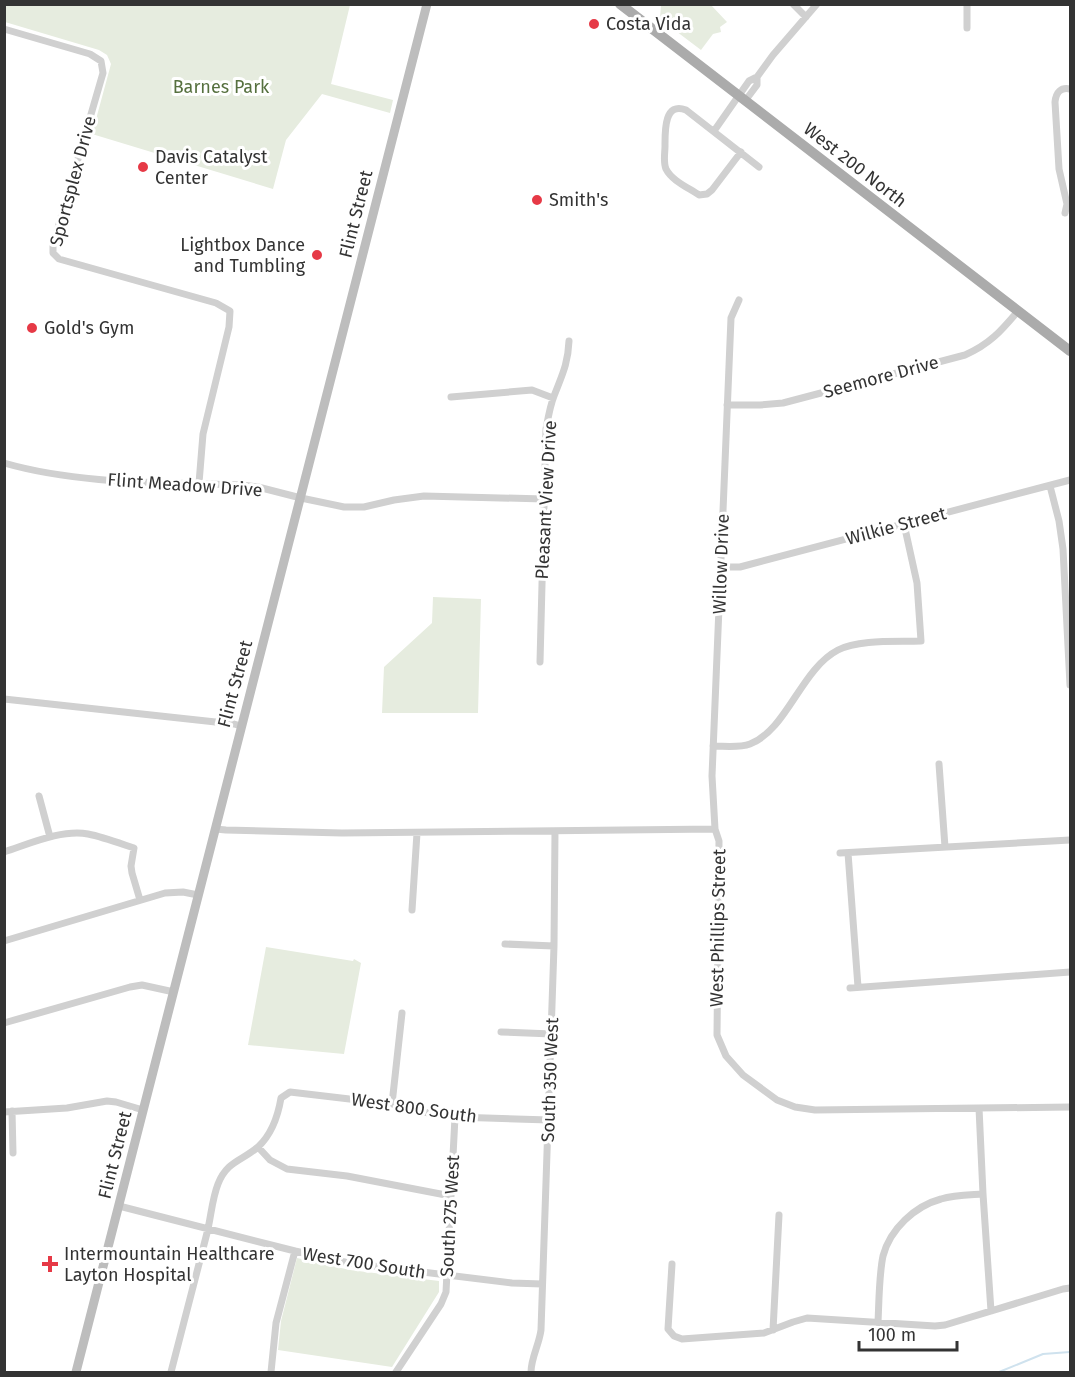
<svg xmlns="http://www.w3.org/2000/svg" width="1075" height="1377" font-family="'Fira Sans',sans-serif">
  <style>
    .green { fill: #e6ecdf }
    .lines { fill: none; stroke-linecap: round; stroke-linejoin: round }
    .stream { stroke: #cfe2ee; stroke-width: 2 }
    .street { stroke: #d0d0d0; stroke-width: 7 }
    .secondary { stroke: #bdbdbd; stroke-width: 9 }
    .primary { stroke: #ababab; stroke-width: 10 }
    .poi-dot { fill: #e63946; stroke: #fff; stroke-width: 2 }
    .labels { text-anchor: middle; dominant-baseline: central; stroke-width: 6; stroke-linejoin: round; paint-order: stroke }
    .poi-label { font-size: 18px; fill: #333; stroke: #fff; text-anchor: start }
    .park-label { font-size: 18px; fill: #56703f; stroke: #fff }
    .street-label { font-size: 18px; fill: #333; stroke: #fff }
  </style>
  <rect width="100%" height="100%" fill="#fff"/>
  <path class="green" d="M4,5H350L331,84L393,100L390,113L322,94L286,140L273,189L92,134L111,64L107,55L99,50L5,22Z
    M661,5H711L727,22L720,27L721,32L713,34L701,50L660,19Z
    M433,597L481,599L478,713H382L384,667L432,623Z
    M266,947L353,961L354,959L361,963L344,1054L248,1045Z
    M297,1258L350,1270L439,1281V1292L392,1367L278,1350L281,1321Z"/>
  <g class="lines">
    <path class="stream" d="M817,1372H831
      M999,1372L1043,1354L1070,1352"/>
    <path class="street" d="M793,4L806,17
      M967,4V28
      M4,29L90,54L101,61L103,73L53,245V253L59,259L216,303L230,311L229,327L203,434L199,483
      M745,101L757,85V77
      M714,131L749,81L757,77L773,55L817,4
      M741,152L712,190L707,194L699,195C689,188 672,181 666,169C663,162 665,153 665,146C665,132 664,101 686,110L759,167
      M1065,213L1067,204L1059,169L1055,102C1056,92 1061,87 1070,89
      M739,300L731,318L712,776L715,829L719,841L717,1035L726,1056L743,1075L777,1100L795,1107L815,1110L1070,1107
      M451,397L532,390L553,398
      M727,405H760L783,403L965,355C990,344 1001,331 1018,311
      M4,463C81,485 163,482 242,485L258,487L301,498L344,507H364L394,500L424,496L544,499
      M1050,486L1059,521L1063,549L1070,685
      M721,567H740L1070,480
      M540,662L546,429C548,418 550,406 554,396C562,375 568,364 569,341
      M4,699L234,724L241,726
      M713,746C725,746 739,748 750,744C787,730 801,669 838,650C859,639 898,642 921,641L917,583L904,524
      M939,764L945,847
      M39,796L50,837
      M215,829L226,830L342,833L715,829
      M4,852C29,844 62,829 88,834C103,837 119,843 134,848L131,866L132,873L140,900
      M840,853L1070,840
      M848,853L858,987
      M412,910L417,833
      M4,941L165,893L183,892L198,895
      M505,944L554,946
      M850,988L1070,972
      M4,1023L130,987L142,985L174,992
      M501,1032L552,1034
      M392,1104L402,1013
      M979,1108L983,1194L991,1311
      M12,1111L13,1153
      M4,1112L67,1108L107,1101L116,1102L143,1110
      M258,1147L270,1160L287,1169L347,1176L451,1196
      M119,1206L295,1251L349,1263L512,1283L542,1284
      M672,1264L668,1329L674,1336L682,1339L764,1333L793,1322L807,1318L935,1326L945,1325L1063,1289L1070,1288
      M878,1322C879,1302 879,1275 883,1256C890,1229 915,1206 941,1199C954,1195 969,1195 983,1194
      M773,1330L779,1215
      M171,1372C183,1326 195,1280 207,1233C211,1217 212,1199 218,1184C227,1161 242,1161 258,1147C272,1134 278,1116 281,1098L290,1092L392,1104L423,1112L455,1117L549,1120
      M271,1372L276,1323L295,1251
      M396,1372L441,1304L446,1292L455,1117
      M531,1372C531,1358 539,1345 541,1330L554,946L555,831"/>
    <path class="secondary" d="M76,1372L427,4"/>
    <path class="primary" d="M620,4L1070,351"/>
  </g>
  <g class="poi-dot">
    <circle cx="594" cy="24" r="6"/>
    <circle cx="143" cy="167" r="6"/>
    <circle cx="537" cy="200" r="6"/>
    <circle cx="317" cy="255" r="6"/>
    <circle cx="32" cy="328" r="6"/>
    <path d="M47 1255h6v6h6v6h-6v6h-6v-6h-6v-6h6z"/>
  </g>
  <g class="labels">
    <g class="poi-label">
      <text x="606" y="24">Costa Vida</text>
      <text x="155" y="157">Davis Catalyst<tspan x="155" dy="21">Center</tspan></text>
      <text x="549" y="200">Smith's</text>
      <text x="305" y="245" text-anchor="end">Lightbox Dance<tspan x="305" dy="21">and Tumbling</tspan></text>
      <text x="44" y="328">Gold's Gym</text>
      <text x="64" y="1254">Intermountain Healthcare<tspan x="64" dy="21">Layton Hospital</tspan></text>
    </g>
    <g class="park-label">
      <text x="221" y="87">Barnes Park</text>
    </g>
    <g class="street-label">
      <text transform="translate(855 165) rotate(38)">West 200 North</text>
      <text transform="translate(73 181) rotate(-75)">Sportsplex Drive</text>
      <text transform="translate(356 214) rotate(-76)">Flint Street</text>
      <text transform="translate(881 377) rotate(-15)">Seemore Drive</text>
      <text transform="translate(185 485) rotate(4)">Flint Meadow Drive</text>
      <text transform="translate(546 500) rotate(-87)">Pleasant View Drive</text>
      <text transform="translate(896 526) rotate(-15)">Wilkie Street</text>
      <text transform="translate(721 564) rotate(-88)">Willow Drive</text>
      <text transform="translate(235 684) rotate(-75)">Flint Street</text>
      <text transform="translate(718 928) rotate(-89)">West Phillips Street</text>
      <text transform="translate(550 1080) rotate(-88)">South 350 West</text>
      <text transform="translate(414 1108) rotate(8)">West 800 South</text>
      <text transform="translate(115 1155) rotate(-76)">Flint Street</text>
      <text transform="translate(450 1216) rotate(-87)">South 275 West</text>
      <text transform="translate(364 1263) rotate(9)">West 700 South</text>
    </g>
  </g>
  <rect width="1075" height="1377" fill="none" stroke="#333333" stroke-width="12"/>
  <path d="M859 1341v9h98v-9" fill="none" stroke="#333333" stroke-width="3"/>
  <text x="868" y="1341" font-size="18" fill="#333333" stroke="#ffffff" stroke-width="4.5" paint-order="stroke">100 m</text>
</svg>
